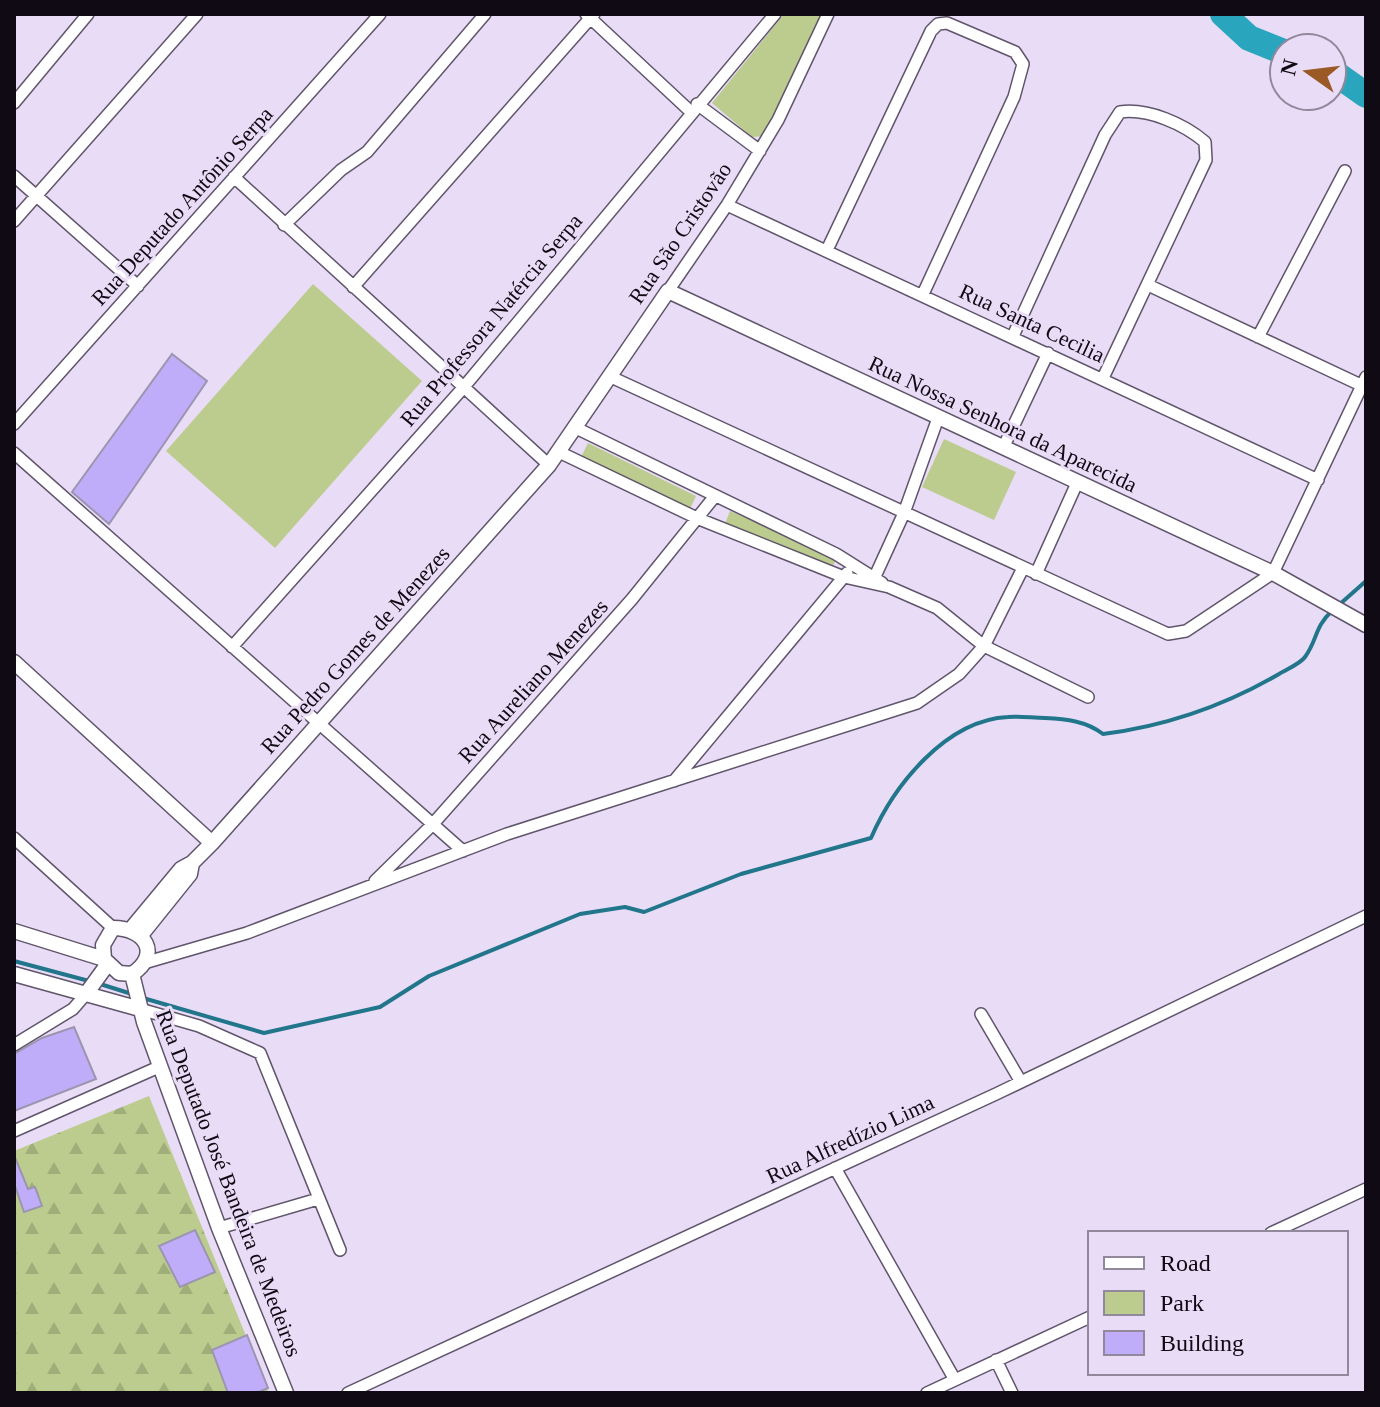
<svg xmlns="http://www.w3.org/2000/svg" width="1380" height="1407" font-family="Georgia,serif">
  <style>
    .forest { fill: url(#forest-firs) }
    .park { fill: #bccc8e }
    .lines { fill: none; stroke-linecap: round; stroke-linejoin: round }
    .stream { stroke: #22768b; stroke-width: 4 }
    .river { stroke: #2aa5be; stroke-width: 26 }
    .building { fill: #c0adf9; stroke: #9b95af; stroke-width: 2 }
    .minor-casing { stroke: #60556b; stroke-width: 14 }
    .tertiary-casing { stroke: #60556b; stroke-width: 17 }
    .minor { stroke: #fff; stroke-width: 11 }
    .tertiary { stroke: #fff; stroke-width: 14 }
    .labels { text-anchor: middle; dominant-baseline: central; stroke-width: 6; stroke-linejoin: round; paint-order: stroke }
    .street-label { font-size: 22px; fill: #0f0a13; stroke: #e9dcf6 }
  </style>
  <defs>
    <pattern id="forest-firs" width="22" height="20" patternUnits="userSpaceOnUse" patternTransform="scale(2)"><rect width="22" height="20" fill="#bccc8e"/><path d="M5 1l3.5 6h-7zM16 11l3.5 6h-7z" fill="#a0ae7a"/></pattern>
  </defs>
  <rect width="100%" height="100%" fill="#e9dcf6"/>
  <path class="forest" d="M149,1096L269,1393H14V1151Z"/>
  <path class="park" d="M784,14H824L766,136L752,137L712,103Z
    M313,284L422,381L275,548L166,451Z
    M944,439L1016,472L994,520L922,487Z
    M588,443L696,496L689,511L581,457Z
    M730,511L837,557L831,570L725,524Z"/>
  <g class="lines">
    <path class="stream" d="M1340,604L1366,581
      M14,961L89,981
      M97,983L135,995
      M143,998L264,1033L380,1007L429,976L580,914L625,907L644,912L741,874L871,838C894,785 946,720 1008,717C1020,716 1033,718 1045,718C1066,719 1086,721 1103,734C1167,726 1224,706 1279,674C1287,669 1300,664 1305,657C1318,639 1314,627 1333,610"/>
    <path class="river" d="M1223,14L1249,38L1284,52
      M1332,71L1366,95"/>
  </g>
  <path class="building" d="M172,354L207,381L109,524L72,492Z
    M74,1027L96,1079L14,1111V1054L42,1038Z
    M14,1155L28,1189L35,1187L42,1206L24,1212L14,1183Z
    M195,1230L215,1272L180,1287L159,1246Z
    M247,1335L268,1388L257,1393H228L212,1350Z"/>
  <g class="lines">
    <defs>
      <path id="minor" d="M586,14L691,112
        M14,103L88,14
        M697,104L760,151
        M14,176L138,286
        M234,177L549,465
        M727,205L1318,480
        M14,221L197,14
        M284,225L341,170L367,152L485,14
        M827,250L931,31L938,24L947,23L1015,52L1023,64L1014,97L923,294
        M1148,285L1365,387
        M353,287L594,14
        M668,291L727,205L778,120L828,14
        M1013,336L1105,135L1120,112C1148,108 1184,124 1205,142L1206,160L1103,378
        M1258,337L1345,171
        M611,377L1168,634L1186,631L1273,573L1366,377
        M14,424L380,14
        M576,428L836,554L882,583
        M1003,448L1048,353
        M559,452L699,519L844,577L889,587L937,608L984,646L1088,697
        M14,453L463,851
        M1036,574L1077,483
        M872,583L904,513L938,418
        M232,647L463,388L775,14
        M674,781L847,573
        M14,838L113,928
        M375,881L432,825L632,599L715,496
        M144,963L247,933L507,834L917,703L959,674L984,646L1023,568
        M140,1009L199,1026L260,1053L340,1250
        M981,1014L1021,1082
        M14,1045L73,1009L86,994
        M14,1131L161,1066
        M835,1168L955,1380
        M219,1228L318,1199
        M1271,1233L1366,1189
        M996,1360L1012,1393
        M348,1393L996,1094L1366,916
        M927,1393L1090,1317"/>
      <path id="tertiary" d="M14,662L212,843
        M113,928C145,928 162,954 132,974L119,973L104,959L103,945Z
        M132,928L181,869L192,863L212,843L549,465L668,291L1273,573L1366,625
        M14,931L104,959
        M141,935L190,874L192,863
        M14,974L140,1009
        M132,974L144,1022L219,1228L286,1393
        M86,994L107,965"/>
    </defs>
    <use href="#minor" class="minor-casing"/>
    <use href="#tertiary" class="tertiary-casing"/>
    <use href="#minor" class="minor"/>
    <use href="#tertiary" class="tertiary"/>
  </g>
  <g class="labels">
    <g class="street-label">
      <text transform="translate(182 206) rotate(-48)">Rua Deputado Antônio Serpa</text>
      <text transform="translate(680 233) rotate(-56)">Rua São Cristovão</text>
      <text transform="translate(491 320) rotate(-50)">Rua Professora Natércia Serpa</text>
      <text transform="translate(1032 323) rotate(25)">Rua Santa Cecilia</text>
      <text transform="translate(1003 424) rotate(25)">Rua Nossa Senhora da Aparecida</text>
      <text transform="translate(355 650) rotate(-48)">Rua Pedro Gomes de Menezes</text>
      <text transform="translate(533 681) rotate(-48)">Rua Aureliano Menezes</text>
      <text transform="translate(850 1139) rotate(-25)">Rua Alfredízio Lima</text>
      <text transform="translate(229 1183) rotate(69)">Rua Deputado José Bandeira de Medeiros</text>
    </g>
  </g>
  <rect width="1380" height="1407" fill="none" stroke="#0f0a13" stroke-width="32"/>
  <rect x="1088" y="1231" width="260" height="144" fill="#e9dcf6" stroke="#92889b" stroke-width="2"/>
  <rect x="1104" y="1257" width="40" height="12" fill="#ffffff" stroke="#92889b" stroke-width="2"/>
  <text x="1160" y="1271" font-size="24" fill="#0f0a13">Road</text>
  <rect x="1104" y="1291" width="40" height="24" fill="#bccc8e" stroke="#92889b" stroke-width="2"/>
  <text x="1160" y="1311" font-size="24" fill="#0f0a13">Park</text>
  <rect x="1104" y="1331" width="40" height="24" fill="#c0adf9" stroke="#92889b" stroke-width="2"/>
  <text x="1160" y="1351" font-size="24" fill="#0f0a13">Building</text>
  <g transform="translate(1308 72) rotate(284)"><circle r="38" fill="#e9dcf6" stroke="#92889b" stroke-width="2"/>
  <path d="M0-6L14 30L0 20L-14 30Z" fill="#9b5926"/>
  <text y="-12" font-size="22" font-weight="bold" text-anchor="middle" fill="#0f0a13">N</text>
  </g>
</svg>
